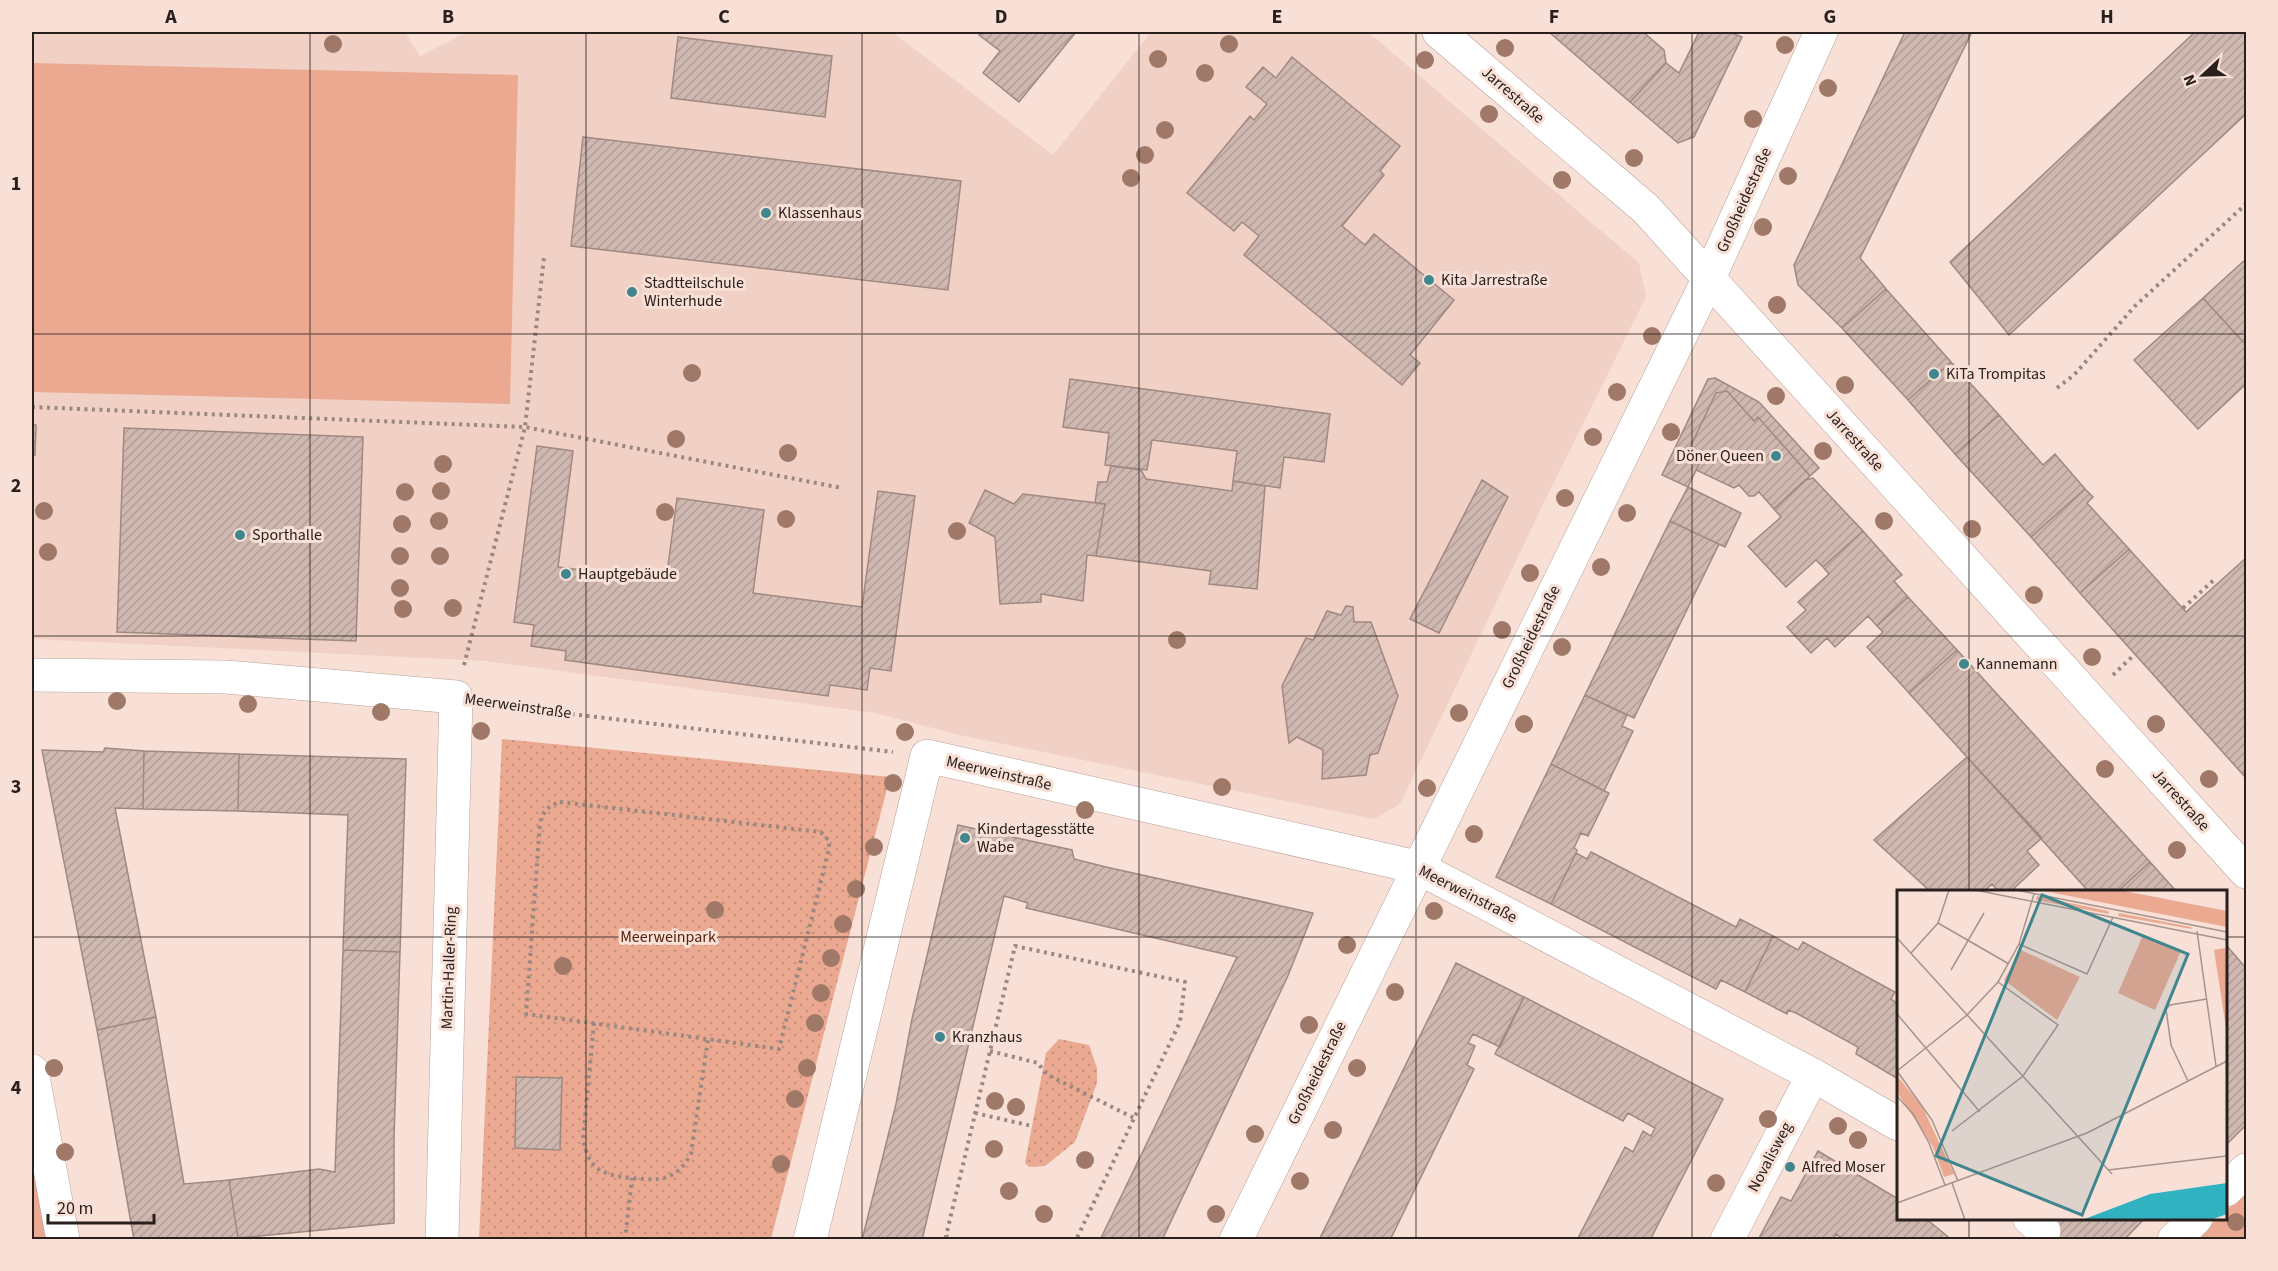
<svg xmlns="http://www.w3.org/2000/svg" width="2278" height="1271" font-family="'Source Sans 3',sans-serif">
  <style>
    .built { fill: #f1d1c5 }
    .green { fill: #eba992 }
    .park { fill: url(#park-dots) }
    .building { fill: url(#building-hatch); stroke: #a08981; stroke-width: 1.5 }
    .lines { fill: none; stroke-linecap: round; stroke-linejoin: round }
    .minor-casing { stroke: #b8a199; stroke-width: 34 }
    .tertiary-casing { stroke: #b8a199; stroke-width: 34 }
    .path { stroke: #998882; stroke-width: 4; stroke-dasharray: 3 4.5; stroke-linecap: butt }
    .minor { stroke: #fff; stroke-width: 33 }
    .tertiary { stroke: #fff; stroke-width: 33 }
    .tree { fill: #9f7868 }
    .grid { fill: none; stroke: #29201d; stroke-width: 1.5; stroke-opacity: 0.55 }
    .poi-dot { fill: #40868f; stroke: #f8e0d7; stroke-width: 2 }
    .labels { text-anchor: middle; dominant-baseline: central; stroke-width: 6; stroke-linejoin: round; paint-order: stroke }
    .street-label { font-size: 16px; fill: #29201d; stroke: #f8e0d7 }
    .poi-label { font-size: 16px; fill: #29201d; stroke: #f8e0d7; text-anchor: start }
    .park-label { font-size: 16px; fill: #56220d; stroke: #f8e0d7 }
    .inset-road { fill: none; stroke: #a5938d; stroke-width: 1.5 }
    .view { fill: #40868f; fill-opacity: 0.15; stroke: #40868f; stroke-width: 3 }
    .inset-edge { fill: none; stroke: #29201d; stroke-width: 3 }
    .neatline { fill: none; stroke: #29201d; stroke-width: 2 }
    .grid-label { font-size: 20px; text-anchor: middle; font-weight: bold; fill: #29201d }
  </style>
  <defs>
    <pattern id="park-dots" width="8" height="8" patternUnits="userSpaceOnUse" patternTransform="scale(1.5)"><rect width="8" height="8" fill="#eba992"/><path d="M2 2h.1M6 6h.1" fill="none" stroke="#ca917d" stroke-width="1.8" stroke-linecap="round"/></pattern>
    <pattern id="building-hatch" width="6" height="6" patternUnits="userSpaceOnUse" patternTransform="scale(1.5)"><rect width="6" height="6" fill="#cfb8b0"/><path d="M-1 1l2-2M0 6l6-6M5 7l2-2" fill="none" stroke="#b29e97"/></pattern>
  </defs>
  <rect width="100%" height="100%" fill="#f8e0d7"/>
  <path class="built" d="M32,32H405L420,56L467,32H892L1053,155L1151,32H1368L1639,263L1646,297L1547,496L1400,804L1374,819L959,735L875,713L486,661L32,639Z"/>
  <path class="green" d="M32,63L518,75L510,404L32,392Z
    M32,1156L47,1239H32Z
    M2246,1190V1239L2195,1240L2217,1219L2226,1218V1211Z"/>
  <path class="park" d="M502,739L890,777L771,1239L479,1240Z
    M1059,1039L1089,1045L1097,1068V1083L1075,1142L1045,1166L1029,1167L1025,1163L1046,1053Z"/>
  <path class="building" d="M982,32H1076L1019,102L983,73L1000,51L979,35Z
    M1549,32H1643L1664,50L1666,63L1630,102Z
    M1699,32H1729L1742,37L1694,137L1678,143L1630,102L1666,63L1679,73Z
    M1905,32H1972L1860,258L1886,289L1842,328L1798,285L1794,265Z
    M2195,32H2246V114L2009,335L1950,262Z
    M678,37L832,56L825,117L671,98Z
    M1292,57L1400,146L1380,171L1384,175L1342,226L1365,245L1374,234L1454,300L1410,355L1420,363L1402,385L1244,255L1259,236L1242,222L1234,231L1187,193L1250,116L1254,120L1267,104L1246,87L1263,67L1276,78Z
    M583,137L961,181L948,290L571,246Z
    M2246,259V345L2203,298Z
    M1886,289L1951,362L1908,400L1842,328Z
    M2203,298L2246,345V384L2198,429L2134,360Z
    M1951,362L1999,415L1955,454L1908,400Z
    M1715,378L1759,402L1819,468L1810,476L1758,417L1754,421L1727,391L1716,393L1686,456L1700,462L1688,487L1662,475L1708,379Z
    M1070,379L1330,414L1324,462L1284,457L1280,488L1233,481L1237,451L1152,440L1147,470L1105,465L1109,433L1063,427Z
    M1727,391L1754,421L1758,417L1810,476L1774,509L1759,492L1754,496H1749L1739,485L1734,488L1696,470L1700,462L1686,456L1716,393Z
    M1999,415L2043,465L2055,454L2085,489L2031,537L1955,454Z
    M32,425H36L35,455H32Z
    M124,428L363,437L356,641L117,632Z
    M537,446L573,451L558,567L666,581L677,498L764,510L753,593L862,607L878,491L915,496L891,671L870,668L867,690L830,685L828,696L565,660L566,651L531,646L534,625L514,622Z
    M1111,466L1141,470L1146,479L1232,491L1233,481L1265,486L1257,589L1209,584L1211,571L1096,556L1105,504L1095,503L1098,482H1107Z
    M1813,478L1863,531L1823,567L1816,560L1786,587L1748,546L1781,517L1774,509L1805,480Z
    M1482,480L1508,497L1439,633L1410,619Z
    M1688,487L1741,513L1725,547L1670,521Z
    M2085,489L2093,497L2087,503L2129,549L2080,593L2031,537Z
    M985,490L1014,504L1023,494L1105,504L1096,556L1087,555L1083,601L1041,594V602L1000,604L995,537L969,523Z
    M1670,521L1719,544L1634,718L1585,695Z
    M1863,531L1902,575L1894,581L1908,597L1877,626L1868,616L1835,647L1827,638L1811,653L1787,627L1806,610L1798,602L1829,574L1823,567Z
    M2129,549L2186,612L2246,558V778L2080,593Z
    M1908,597L1957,650L1909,693L1867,647L1883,632L1877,626Z
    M1346,606L1353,607L1354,622H1371L1398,696L1378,753L1370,755L1366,775L1322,779L1323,750L1297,737L1289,743L1282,686L1306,638L1313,640L1327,611L1341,615Z
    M1957,650L2150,862L2117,892H2089L1909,693Z
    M1585,695L1627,715L1622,726L1633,731L1604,791L1551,764Z
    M105,748L144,751L143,809L115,808L156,1017L97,1030L42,750L103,752Z
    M144,751L239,754L238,811L143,809Z
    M239,754L406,759L400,952L343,950L348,815L238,811Z
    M1967,757L2042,838L2027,851L2039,865L2010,892H1999L1992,884L1983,892H1931L1874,840Z
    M1551,764L1609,793L1588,836L1581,833L1574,848L1577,850L1576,853L1551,904L1496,877Z
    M958,825L1072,850L1074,859L1106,867L1313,913L1287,978L1162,1240H1100L1237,957L1026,908L1028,903L1004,896L922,1240H862L896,1104L912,1019Z
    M1591,852L1736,927L1740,919L1773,936L1745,992L1721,980L1716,989L1551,904L1576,853L1587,859Z
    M2150,862L2177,892H2117Z
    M1773,936L1798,950L1803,942L1895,992L1891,999L1898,1004V1079L1856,1054L1858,1047L1796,1013L1788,1010L1787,1014L1745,992Z
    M2226,945L2246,968V1125L2226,1145Z
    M343,950L400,952L394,1138V1223L238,1238L229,1180L319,1169L335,1172Z
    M1456,963L1524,997L1500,1047L1473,1034L1468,1043L1475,1046L1467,1065L1474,1069L1390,1240H1319Z
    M1524,997L1723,1099L1650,1240H1577L1625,1147L1633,1152L1643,1131L1651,1136L1655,1128L1628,1113L1623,1121L1495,1054Z
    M156,1017L184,1184L229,1180L238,1238L134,1240L97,1030Z
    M516,1077L562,1078L560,1150L515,1148Z
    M1818,1151L1898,1199V1218H1925L1952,1240H1844L1836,1234L1833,1240H1758L1781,1197L1791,1201Z
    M2056,1218H2145L2124,1240H2036Z"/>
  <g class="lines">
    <defs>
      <path id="minor" d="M32,675L226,677L456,697L442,1240
        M2226,1190L2246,1170
        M2029,1218L2044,1231
        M810,1240L927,756L1417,867L1813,1075L1898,1124
        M1236,1240L1709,278L1821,32
        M1727,1240L1813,1075
        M2174,1240L2196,1218"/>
      <path id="tertiary" d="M1439,32L1646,209L2246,872
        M32,1071L63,1240"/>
    </defs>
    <use href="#minor" class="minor-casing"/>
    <use href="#tertiary" class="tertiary-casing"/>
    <path class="path" d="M2057,388L2074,375L2135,306L2246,204
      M32,407L525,427L842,488
      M2183,608L2215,579
      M464,665L525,427L544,257
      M2113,675L2135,654
      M490,702L554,712L893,752
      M560,802L821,832L829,841V849L779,1049L526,1014L540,823C543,811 548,806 560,802Z
      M594,1023L583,1139C589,1171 603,1175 632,1178C660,1181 676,1181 691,1154L708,1039
      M990,1051L1038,1063L1046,1074L1134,1118
      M975,1113L1032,1126
      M625,1240L632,1178
      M955,1240L946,1236L1015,946L1185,982L1180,1022L1076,1240"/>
    <use href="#minor" class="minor"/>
    <use href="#tertiary" class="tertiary"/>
  </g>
  <g class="tree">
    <circle cx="333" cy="44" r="9"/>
    <circle cx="1229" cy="44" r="9"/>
    <circle cx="1785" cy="45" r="9"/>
    <circle cx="1505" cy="48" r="9"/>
    <circle cx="1158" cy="59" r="9"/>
    <circle cx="1425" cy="60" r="9"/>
    <circle cx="1205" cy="73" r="9"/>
    <circle cx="1828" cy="88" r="9"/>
    <circle cx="1489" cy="114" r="9"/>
    <circle cx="1753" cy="119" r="9"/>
    <circle cx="1165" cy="130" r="9"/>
    <circle cx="1145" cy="155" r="9"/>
    <circle cx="1634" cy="158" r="9"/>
    <circle cx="1788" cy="176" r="9"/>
    <circle cx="1131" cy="178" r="9"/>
    <circle cx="1562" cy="180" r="9"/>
    <circle cx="1763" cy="227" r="9"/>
    <circle cx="1777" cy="305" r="9"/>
    <circle cx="1652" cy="336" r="9"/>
    <circle cx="692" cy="373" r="9"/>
    <circle cx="1845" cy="385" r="9"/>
    <circle cx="1617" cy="392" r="9"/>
    <circle cx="1776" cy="396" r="9"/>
    <circle cx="1671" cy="432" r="9"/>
    <circle cx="1593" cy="437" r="9"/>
    <circle cx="676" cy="439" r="9"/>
    <circle cx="1823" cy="451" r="9"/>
    <circle cx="788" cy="453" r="9"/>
    <circle cx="443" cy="464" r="9"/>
    <circle cx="441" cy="491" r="9"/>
    <circle cx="405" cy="492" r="9"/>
    <circle cx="1565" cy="498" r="9"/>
    <circle cx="44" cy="511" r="9"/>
    <circle cx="665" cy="512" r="9"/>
    <circle cx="1627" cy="513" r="9"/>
    <circle cx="786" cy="519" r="9"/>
    <circle cx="439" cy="521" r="9"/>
    <circle cx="1884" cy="521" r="9"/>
    <circle cx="402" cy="524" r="9"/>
    <circle cx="1972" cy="529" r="9"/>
    <circle cx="957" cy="531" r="9"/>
    <circle cx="48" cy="552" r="9"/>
    <circle cx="400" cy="556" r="9"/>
    <circle cx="440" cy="556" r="9"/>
    <circle cx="1601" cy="567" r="9"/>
    <circle cx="1530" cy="573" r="9"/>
    <circle cx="400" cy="588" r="9"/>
    <circle cx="2034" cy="595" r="9"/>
    <circle cx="453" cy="608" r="9"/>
    <circle cx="403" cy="609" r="9"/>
    <circle cx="1502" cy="630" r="9"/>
    <circle cx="1177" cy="640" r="9"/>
    <circle cx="1562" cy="647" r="9"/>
    <circle cx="2092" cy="657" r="9"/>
    <circle cx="117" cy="701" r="9"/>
    <circle cx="248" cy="704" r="9"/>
    <circle cx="381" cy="712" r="9"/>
    <circle cx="1459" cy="713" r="9"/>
    <circle cx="1524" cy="724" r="9"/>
    <circle cx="2156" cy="724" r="9"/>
    <circle cx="481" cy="731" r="9"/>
    <circle cx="905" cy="732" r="9"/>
    <circle cx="2105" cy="769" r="9"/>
    <circle cx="2209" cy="779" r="9"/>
    <circle cx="893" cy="783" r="9"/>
    <circle cx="1222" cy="787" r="9"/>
    <circle cx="1427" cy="788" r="9"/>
    <circle cx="1085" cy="810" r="9"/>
    <circle cx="1474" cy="834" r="9"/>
    <circle cx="874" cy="847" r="9"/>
    <circle cx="2177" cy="850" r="9"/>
    <circle cx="856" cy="889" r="9"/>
    <circle cx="715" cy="910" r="9"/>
    <circle cx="1434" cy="911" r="9"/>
    <circle cx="843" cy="924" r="9"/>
    <circle cx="1347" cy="945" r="9"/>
    <circle cx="831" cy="958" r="9"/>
    <circle cx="563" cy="966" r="9"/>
    <circle cx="1395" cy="992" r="9"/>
    <circle cx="821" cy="993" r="9"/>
    <circle cx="815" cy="1023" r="9"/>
    <circle cx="1309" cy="1025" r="9"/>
    <circle cx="54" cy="1068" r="9"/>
    <circle cx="807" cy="1068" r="9"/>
    <circle cx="1357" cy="1068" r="9"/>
    <circle cx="795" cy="1099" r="9"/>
    <circle cx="995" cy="1101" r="9"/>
    <circle cx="1016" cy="1107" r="9"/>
    <circle cx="1768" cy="1119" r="9"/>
    <circle cx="1838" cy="1126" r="9"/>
    <circle cx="1333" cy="1130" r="9"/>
    <circle cx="1255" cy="1134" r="9"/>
    <circle cx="1858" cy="1140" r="9"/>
    <circle cx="994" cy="1149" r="9"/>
    <circle cx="65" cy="1152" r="9"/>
    <circle cx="1085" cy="1160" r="9"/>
    <circle cx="781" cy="1164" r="9"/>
    <circle cx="1300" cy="1181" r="9"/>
    <circle cx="1716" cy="1183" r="9"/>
    <circle cx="1009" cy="1191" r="9"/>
    <circle cx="1044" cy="1214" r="9"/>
    <circle cx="1216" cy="1214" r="9"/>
    <circle cx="2236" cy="1222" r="9"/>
  </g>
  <path class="grid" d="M310,32V1240M586,32V1240M862,32V1240M1139,32V1240M1416,32V1240M1692,32V1240M1969,32V892M32,334H2246M32,636H2246M32,937H1898M2226,937H2246M1969,1218V1240"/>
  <g class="poi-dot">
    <circle cx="766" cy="213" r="6"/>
    <circle cx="1429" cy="280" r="6"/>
    <circle cx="632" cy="292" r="6"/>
    <circle cx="1934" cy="374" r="6"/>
    <circle cx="1776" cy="456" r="6"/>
    <circle cx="240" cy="535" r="6"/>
    <circle cx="566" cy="574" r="6"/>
    <circle cx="1964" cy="664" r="6"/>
    <circle cx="965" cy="838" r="6"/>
    <circle cx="940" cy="1037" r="6"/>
    <circle cx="1790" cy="1167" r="6"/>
  </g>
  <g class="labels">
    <g class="street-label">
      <text transform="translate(1513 95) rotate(41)">Jarrestraße</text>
      <text transform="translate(1744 200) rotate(-66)">Großheidestraße</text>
      <text transform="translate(1855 440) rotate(48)">Jarrestraße</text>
      <text transform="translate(1531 637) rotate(-64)">Großheidestraße</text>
      <text transform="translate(518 706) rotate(8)">Meerweinstraße</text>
      <text transform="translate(999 773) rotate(13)">Meerweinstraße</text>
      <text transform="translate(2181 800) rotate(48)">Jarrestraße</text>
      <text transform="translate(1468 894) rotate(27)">Meerweinstraße</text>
      <text transform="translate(449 968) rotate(-88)">Martin-Haller-Ring</text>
      <text transform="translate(1317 1073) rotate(-64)">Großheidestraße</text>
      <text transform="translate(1770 1157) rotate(-62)">Novalisweg</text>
    </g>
    <g class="poi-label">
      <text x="778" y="213">Klassenhaus</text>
      <text x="1441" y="280">Kita Jarrestraße</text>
      <text x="644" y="283">Stadtteilschule<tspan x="644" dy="18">Winterhude</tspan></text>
      <text x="1946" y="374">KiTa Trompitas</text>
      <text x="1764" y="456" text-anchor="end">Döner Queen</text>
      <text x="252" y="535">Sporthalle</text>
      <text x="578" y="574">Hauptgebäude</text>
      <text x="1976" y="664">Kannemann</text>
      <text x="977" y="829">Kindertagesstätte<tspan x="977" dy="18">Wabe</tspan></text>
      <text x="952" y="1037">Kranzhaus</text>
      <text x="1802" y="1167">Alfred Moser</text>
    </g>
    <g class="park-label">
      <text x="668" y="937">Meerweinpark</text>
    </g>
  </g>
  <g transform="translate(1897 890)">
    <rect width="330" height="330" fill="#f8e0d7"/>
    <path d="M142,0H222L330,21V37ZM140,6L211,21L212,24L139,10ZM222,23L294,37L295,39L221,26ZM246,45L284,61L258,120L221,103ZM328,58L330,69V145L317,60ZM0,186L25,216L57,284L47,287L36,257L0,202Z" fill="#eba992"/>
    <path d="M124,60L183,87L160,130L107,90Z" fill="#eba992"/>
    <path d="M330,293V324L313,330H185L253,304Z" fill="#31b2c1"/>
    <path class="inset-road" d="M78,0L330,50M119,0L330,42M41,33L112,74M300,41L319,176M0,48L215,284M122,54L190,84L216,27M14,63L41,33L52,0M54,80L87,23M0,124L83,222M0,181L70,125L101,92L122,54L137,4M0,181L35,230L61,291M291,191L274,155L269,119L273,115L310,109M0,206L16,224L32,253L48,295M55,241L126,186L161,135L101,92M211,280L330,266M55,293L68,330M0,313L190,243L330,171"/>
    <path class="view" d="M145,5L291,64L185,325L39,266Z"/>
    <rect width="330" height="330" class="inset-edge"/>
  </g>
  <rect width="2278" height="1271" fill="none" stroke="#f8e0d7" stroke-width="66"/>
  <g transform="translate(2203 75) rotate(248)" stroke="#f8e0d7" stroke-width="4.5" paint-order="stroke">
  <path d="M0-4.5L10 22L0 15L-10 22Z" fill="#29201d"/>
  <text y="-9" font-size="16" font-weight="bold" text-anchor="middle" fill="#29201d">N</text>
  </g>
  <path d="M48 1214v9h106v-9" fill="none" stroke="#29201d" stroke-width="3"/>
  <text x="57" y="1214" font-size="18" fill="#29201d" stroke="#f8e0d7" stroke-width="4.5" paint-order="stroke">20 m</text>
  <rect x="33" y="33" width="2212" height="1205" class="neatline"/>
  <g class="grid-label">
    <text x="171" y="23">A</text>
    <text x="448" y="23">B</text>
    <text x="724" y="23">C</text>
    <text x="1001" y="23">D</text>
    <text x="1277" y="23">E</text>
    <text x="1554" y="23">F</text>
    <text x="1830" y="23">G</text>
    <text x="2107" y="23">H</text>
    <text x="16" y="190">1</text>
    <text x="16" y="492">2</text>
    <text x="16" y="793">3</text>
    <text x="16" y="1094">4</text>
  </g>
</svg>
